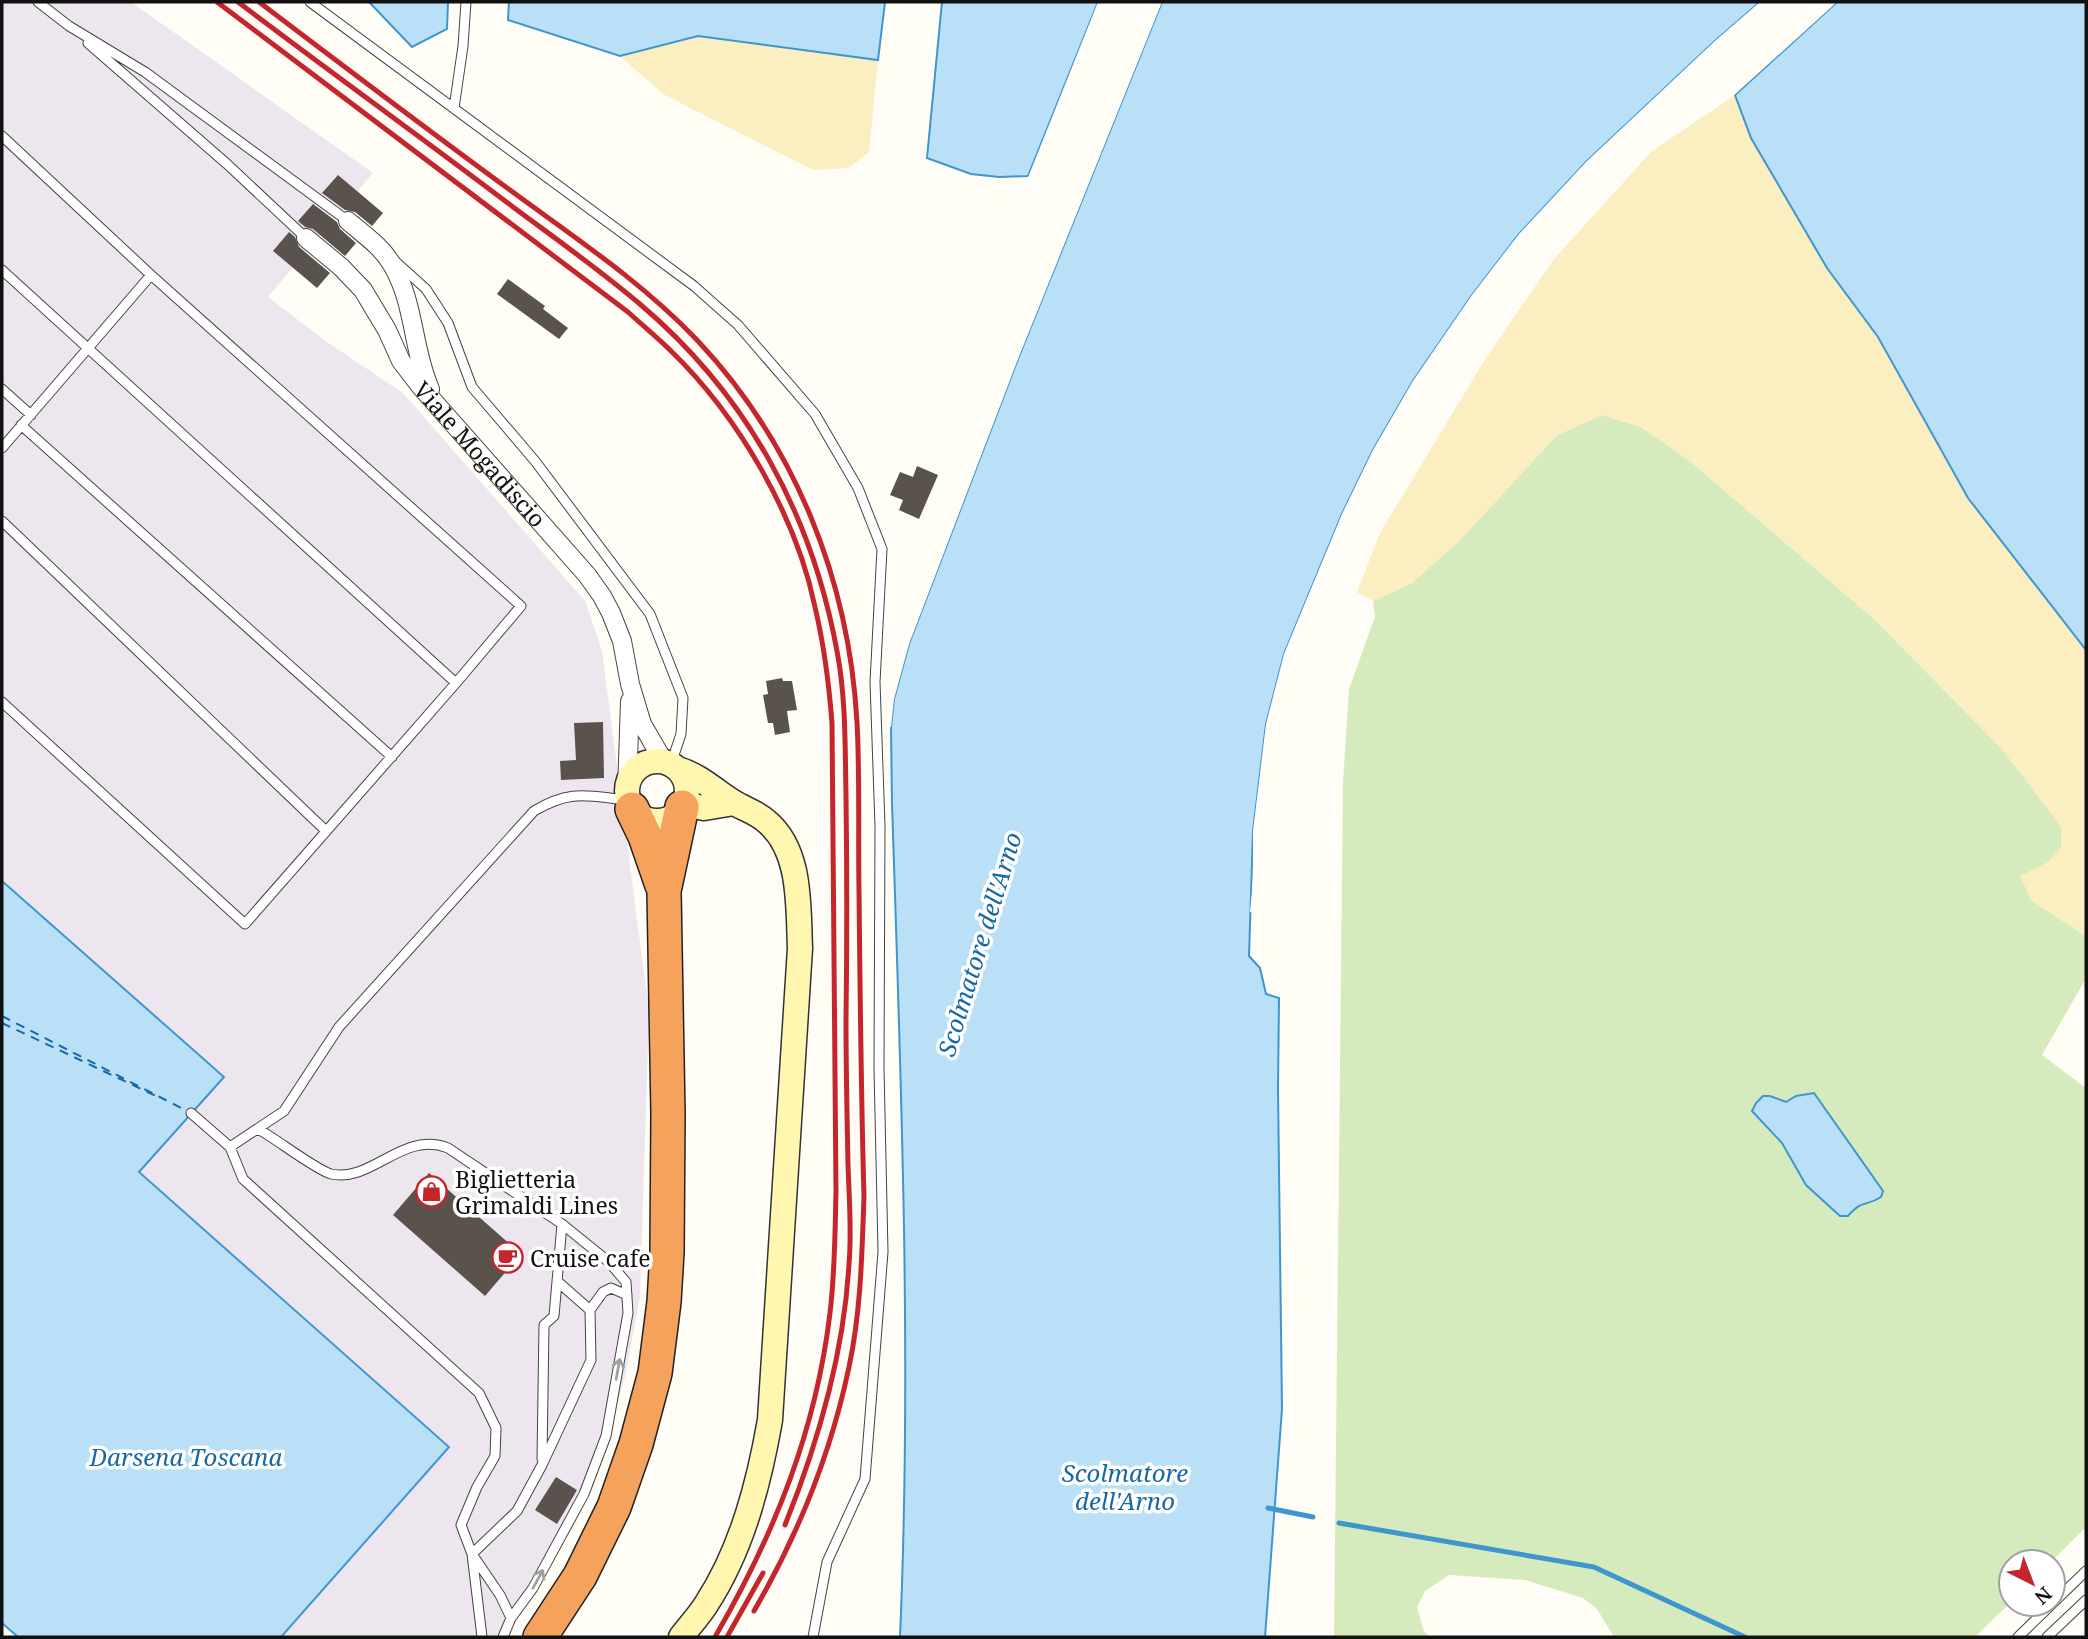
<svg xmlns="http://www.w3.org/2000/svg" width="2088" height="1639" font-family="'Noto Serif',serif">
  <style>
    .industrial { fill: #eee6ef }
    .green { fill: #d5ebbd }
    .sand { fill: #fbeec1 }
    .water { fill: #b9e0f7; stroke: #3f96cf; stroke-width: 2 }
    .pier { fill: #fffdf5 }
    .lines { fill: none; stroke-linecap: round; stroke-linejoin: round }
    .stream { stroke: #3f96cf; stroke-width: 5 }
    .ferry { stroke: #1768a6; stroke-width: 2; stroke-dasharray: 9 7; stroke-linecap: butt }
    .building { fill: #5a524d }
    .lane-casing { stroke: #444; stroke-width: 11 }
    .street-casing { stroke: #444; stroke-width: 20 }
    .secondary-casing { stroke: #333; stroke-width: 27 }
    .highway-casing { stroke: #222; stroke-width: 36 }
    .lane { stroke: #fff; stroke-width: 9 }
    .street { stroke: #fff; stroke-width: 18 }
    .secondary { stroke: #fff6b0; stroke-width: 24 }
    .highway { stroke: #f5a25d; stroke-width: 33 }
    .rail { stroke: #c4262e; stroke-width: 5 }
    .oneway { stroke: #a0a0a0 }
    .labels { text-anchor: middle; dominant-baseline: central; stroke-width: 7; stroke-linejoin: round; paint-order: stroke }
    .street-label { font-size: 23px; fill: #111; stroke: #fff }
    .poi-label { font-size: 23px; fill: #111; stroke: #fff; text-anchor: start }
    .water-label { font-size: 24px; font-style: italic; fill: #1768a6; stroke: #fff }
  </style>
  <rect width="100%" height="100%" fill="#fffdf5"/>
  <path class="industrial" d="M2,2H131L373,173L268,297L327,342L403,393L585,601L602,651L649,1011L640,1297L625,1377L594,1484L536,1594L501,1637H281L449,1447L139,1172L223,1077L2,881Z"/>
  <path class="green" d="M1602,415L1641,427L1690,461L1874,619L2002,749L2061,826V848L2049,862L2031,900L2086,936V978L2042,1055L2086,1088V1527L2051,1562H2011V1602L1975,1637H1614L1597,1609L1583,1598L1525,1580L1449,1575L1425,1591L1417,1607L1424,1631L1430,1637H1334L1343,783L1349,689L1375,617L1373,601L1412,583L1460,540L1557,435Z"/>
  <path class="sand" d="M698,36L878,60L869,152L849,168L813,170L663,94L620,56Z
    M1735,95L1751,138L1827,268L1878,337L1968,498L2086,650V936L2031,900L2020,876L2048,862L2061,848V827L2002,749L1874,619L1690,461L1641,427L1602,415L1557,435L1460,540L1412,583L1373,601L1357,592L1380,533L1486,358L1554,259L1651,152Z"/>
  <path class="water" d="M369,2H448L447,29L412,47Z
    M509,2H885L878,60L698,36L620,56L508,20Z
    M942,2H1098L1028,176L999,177L971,174L927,158Z
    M1162,2H1760L1716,40L1586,162L1519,234L1472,295L1413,381L1373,450L1342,514L1284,654L1266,724L1253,831L1249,956L1260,968L1266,994L1279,998L1278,1089L1282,1409L1265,1637H900C912,1360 901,1081 892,803L891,727L894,699L909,644L1018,359Z
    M1837,2H2086V650L1968,498L1878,337L1827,268L1751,138L1735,95Z
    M2,881L224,1077L139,1172L449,1447L281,1637H18L2,1623Z
    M1814,1093L1883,1191L1881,1197C1866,1207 1862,1199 1848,1216H1840L1806,1185L1782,1143L1752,1111L1756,1103L1763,1096H1770L1786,1102L1796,1096Z"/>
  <path class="pier" d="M1098,2H1101L1047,141L1031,178L1027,180Z
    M1158,2H1162L1018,359L909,644L894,699L891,727L887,726L890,699L906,643L1015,357Z
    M1760,2H1763L1762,4L1718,42L1589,164L1522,236L1475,297L1416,383L1376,452L1345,516L1288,655L1269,725L1256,831V881L1253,912H1250L1253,881V831L1266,724L1284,654L1342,514L1373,450L1413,381L1472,295L1519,234L1586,162L1716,40Z
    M1832,2H1837L1732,97L1733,92Z"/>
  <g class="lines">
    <path class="stream" d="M1268,1508L1313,1517
      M1339,1523L1594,1567L1745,1637"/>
    <path class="ferry" d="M2,1016L187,1111
      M2,1023L156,1096"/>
  </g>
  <path class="building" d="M338,175L383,213L372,226L355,212L345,210L322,193Z
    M313,204L337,222L340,229L356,243L345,256L313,229L305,227L298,221Z
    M289,232L295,237L299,247L330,273L317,288L273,251Z
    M508,279L545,306L543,309L568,328L559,339L497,294Z
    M917,466L938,475L919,519L899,510L903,500L890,495L900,472L913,477Z
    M782,678L783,681H792L797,710L787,711L790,732L775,735L773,723H768L763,695L768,694L766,681Z
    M603,722L604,778L561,780L560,761L576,760L574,723Z
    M429,1173L521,1254L485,1296L393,1215Z
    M556,1477L577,1490L557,1524L535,1510Z"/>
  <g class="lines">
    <defs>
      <path id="lane" d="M38,2L69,26L145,72L348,221
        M310,2L694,286L738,325L815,414L858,488L882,549L875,682L880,826L879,1068L883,1252L865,1479L827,1562L813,1637
        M88,43L227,164L306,238
        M454,108L463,46L466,2
        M2,136L151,275L521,606L456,683L245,924L2,702
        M395,261L426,289L448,323L472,387L535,461L650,614L683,698L681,734L671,764
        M2,270L456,683
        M2,389L31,415
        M21,425L392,757
        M2,448L151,275
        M2,521L326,831
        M191,1113L230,1147L284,1111L339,1027L534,811C571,789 587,796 628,800
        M258,1129C275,1138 316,1170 331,1174C372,1183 403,1130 448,1148L562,1224L609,1262L626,1282L628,1313L606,1436L584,1494L533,1588L511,1618L503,1637
        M230,1147L243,1179L479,1393L496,1428L495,1456L477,1487L461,1525L472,1554L482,1637
        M590,1310L603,1292L611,1288L627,1295
        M542,1459L544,1325L554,1316L562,1224
        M2053,1603L2086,1571
        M511,1618L500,1595L472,1554L517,1511L542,1465L591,1360L590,1310L557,1281
        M2018,1637L2052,1604
        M2047,1637L2086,1600"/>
      <g id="street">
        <path d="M348,221C363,234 381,246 391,263C415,301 412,349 430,389"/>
        <path id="s1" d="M306,238L341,267L363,290L387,330L401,361L421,387L587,575L602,596L611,613L622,641L630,684L642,724L664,762"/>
        <path d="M627,791L630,701"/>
      </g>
      <path id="secondary" d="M627 791a30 30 0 1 1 60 0a30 30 0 1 1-60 0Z
        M678,769C700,776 714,790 733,802C744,809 756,812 766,821C802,850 798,907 800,948L770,1420C759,1483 742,1549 707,1603C700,1615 689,1626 681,1637
        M684,804L704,808L734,803"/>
      <path id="highway" d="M632,809L645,836L662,885
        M540,1637L580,1576L614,1507L636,1444L655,1373L664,1302L667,1252L668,1114L664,891L682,807"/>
    </defs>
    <use href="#lane" class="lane-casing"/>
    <use href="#street" class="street-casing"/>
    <use href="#secondary" class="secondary-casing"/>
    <use href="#highway" class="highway-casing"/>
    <use href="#lane" class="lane"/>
    <use href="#street" class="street"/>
    <use href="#secondary" class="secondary"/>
    <use href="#highway" class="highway"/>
    <path class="rail" d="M217,2L628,312C642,325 657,337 671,351C738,416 796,515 815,607C824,645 829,684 832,723L836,1191C835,1232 835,1273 830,1313C816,1431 774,1535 715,1637
      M238,2C329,71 422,138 513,207C556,239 600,270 641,305C748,396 812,515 837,651C846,698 845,747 846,795C847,870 847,945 846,1020C846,1068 847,1116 848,1165C849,1197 852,1231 849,1264C844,1353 818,1443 785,1525
      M259,2C342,65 425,128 510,190C574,237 642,282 697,340C795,444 849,580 857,722C860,777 858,834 859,890C860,992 861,1094 864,1196C862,1253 861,1311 849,1367C831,1453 798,1535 754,1611
      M727,1637L763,1573"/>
  </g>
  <defs><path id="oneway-shaft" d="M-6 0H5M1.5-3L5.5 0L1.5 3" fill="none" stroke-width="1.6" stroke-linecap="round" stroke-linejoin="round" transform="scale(1.75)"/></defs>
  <g class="oneway">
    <use href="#oneway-shaft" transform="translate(618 1369) rotate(-80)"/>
    <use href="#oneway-shaft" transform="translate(538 1579) rotate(-61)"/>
  </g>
  <defs>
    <symbol id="shop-ring" viewBox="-11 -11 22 22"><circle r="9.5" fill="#fff" stroke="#c4262e" stroke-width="1.5"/><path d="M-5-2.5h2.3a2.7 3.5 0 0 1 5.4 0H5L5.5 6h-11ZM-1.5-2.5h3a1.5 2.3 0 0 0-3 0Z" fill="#c4262e"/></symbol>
    <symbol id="cafe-ring" viewBox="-11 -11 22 22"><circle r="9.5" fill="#fff" stroke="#c4262e" stroke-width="1.5"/><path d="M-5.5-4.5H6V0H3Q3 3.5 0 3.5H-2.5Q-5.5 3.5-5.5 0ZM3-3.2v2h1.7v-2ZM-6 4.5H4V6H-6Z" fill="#c4262e"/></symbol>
  </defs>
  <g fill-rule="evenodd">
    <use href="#shop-ring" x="414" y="1174" width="35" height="35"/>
    <use href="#cafe-ring" x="490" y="1240" width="35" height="35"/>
  </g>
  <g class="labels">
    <g class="street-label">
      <text stroke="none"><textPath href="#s1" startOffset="280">Viale Mogadiscio</textPath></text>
    </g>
    <g class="poi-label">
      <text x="455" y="1179">Biglietteria<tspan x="455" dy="26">Grimaldi Lines</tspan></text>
      <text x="530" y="1258">Cruise cafe</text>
    </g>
    <g class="water-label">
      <text transform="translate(979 944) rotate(-73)">Scolmatore dell'Arno</text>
      <text x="186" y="1456">Darsena Toscana</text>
      <text x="1125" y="1472">Scolmatore<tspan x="1125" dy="28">dell'Arno</tspan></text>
    </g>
  </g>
  <rect width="2088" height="1639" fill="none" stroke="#111111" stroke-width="7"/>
  <g transform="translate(2032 1583) rotate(138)"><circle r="33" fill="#ffffff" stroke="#a0a0a0" stroke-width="2"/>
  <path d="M0-5L12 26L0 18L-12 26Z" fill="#c4262e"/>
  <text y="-10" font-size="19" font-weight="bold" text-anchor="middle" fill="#111111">N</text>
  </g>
</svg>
